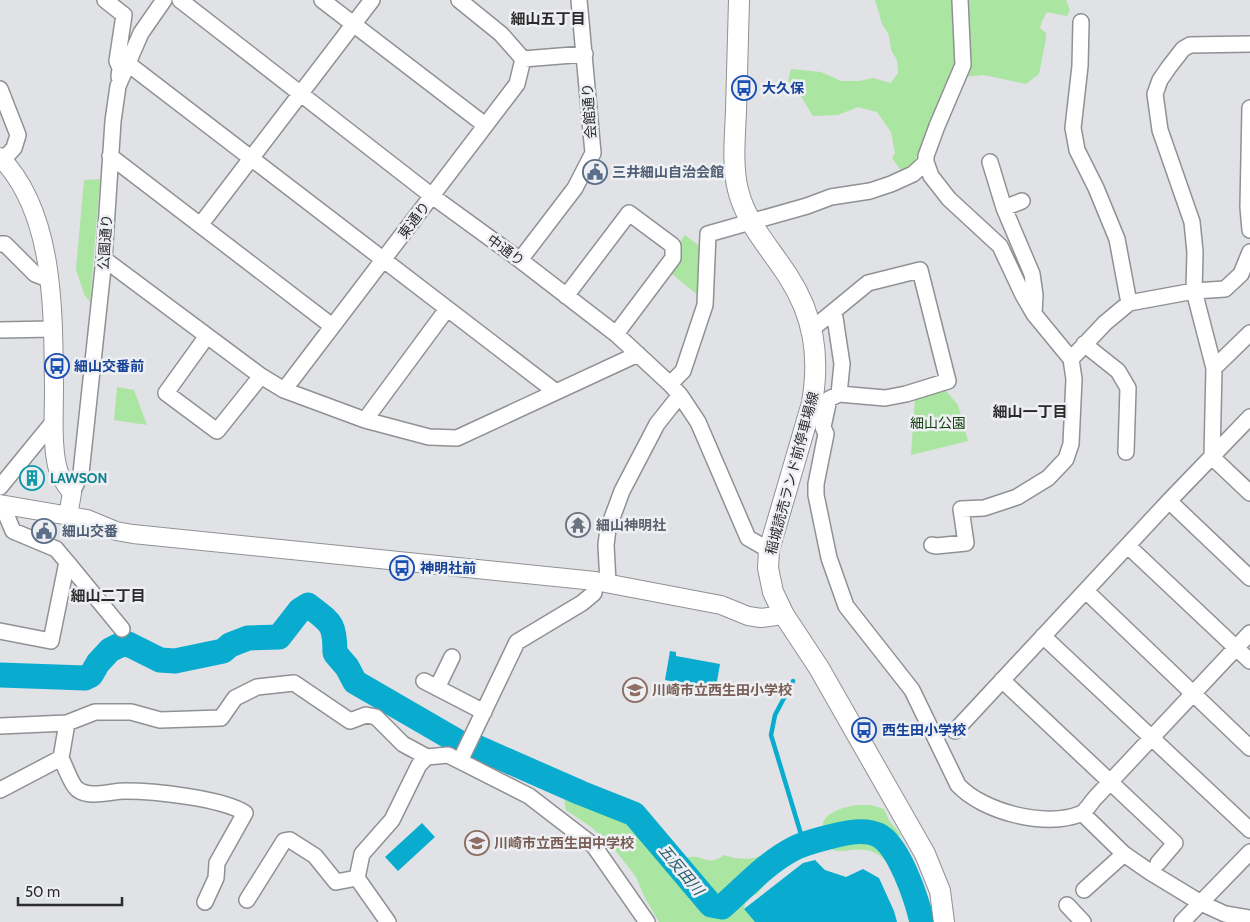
<svg xmlns="http://www.w3.org/2000/svg" width="1250" height="922" font-family="Cabin,'Noto Sans JP',sans-serif">
  <style>
    .green { fill: #aae5a2 }
    .water { fill: #09acce }
    .lines { fill: none; stroke-linecap: round; stroke-linejoin: round }
    .stream { stroke: #09acce; stroke-width: 4.5 }
    .river { stroke: #09acce; stroke-width: 25 }
    .minor-casing { stroke: #909194; stroke-width: 18 }
    .tertiary-casing { stroke: #909194; stroke-width: 20 }
    .secondary-casing { stroke: #909194; stroke-width: 22 }
    .minor { stroke: #fff; stroke-width: 15 }
    .tertiary { stroke: #fff; stroke-width: 18 }
    .secondary { stroke: #fff; stroke-width: 20 }
    .labels { text-anchor: middle; dominant-baseline: central; stroke-width: 5; stroke-linejoin: round; paint-order: stroke }
    .transit-label { font-size: 14px; font-weight: bold; fill: #164399; stroke: #eeeff2; text-anchor: start }
    .street-label { font-size: 14px; fill: #2b2b2c; stroke: #eeeff2 }
    .service-label { font-size: 14px; font-weight: bold; fill: #4e5e75; stroke: #eeeff2; text-anchor: start }
    .park-label { font-size: 14px; fill: #144110; stroke: #eeeff2 }
    .culture-label { font-size: 14px; font-weight: bold; fill: #0d838f; stroke: #eeeff2; text-anchor: start }
    .worship-label { font-size: 14px; font-weight: bold; fill: #5b616d; stroke: #eeeff2; text-anchor: start }
    .education-label { font-size: 14px; font-weight: bold; fill: #785e54; stroke: #eeeff2; text-anchor: start }
    .neighbourhood-label { font-size: 15px; font-weight: bold; fill: #2b2b2c; stroke: #eeeff2 }
    .water-label { font-size: 15px; font-style: italic; fill: #275c6b; stroke: #eeeff2 }
  </style>
  <rect width="100%" height="100%" fill="#e1e2e5"/>
  <path class="green" d="M875,0H1066L1070,10L1067,16L1047,12L1042,21L1040,28L1046,33V39L1039,74L1026,84L984,75L963,77L952,75L945,85L940,109L914,163L902,172L892,158L895,153L891,132L877,112L858,107L838,115L813,116L802,98L788,81L791,69L821,72L841,81H859L873,78L891,83L898,73L897,60L891,50L889,35L882,24Z
    M100,179L90,302L84,294L76,269L84,180Z
    M685,235L703,249L700,297L671,273L681,259V247L678,244Z
    M117,387L134,390L147,425L114,420Z
    M945,390L958,405L968,441L911,455L915,398Z
    M573,784L621,805L627,806L678,860C681,859 686,857 690,857C705,855 707,867 724,855C751,864 762,856 784,843L799,855L770,878L757,894L746,899L744,909L755,922H659L645,898L636,877L611,845L591,827L566,810C563,798 565,793 573,784Z
    M858,805H871L884,809L889,820L900,834L899,838L905,848L902,849V854L886,861C881,856 874,851 866,850C845,846 827,864 823,828C822,821 826,816 832,813C841,808 848,806 858,805Z"/>
  <path class="water" d="M670,651L676,652V656L720,664L715,693L709,692V688L665,680Z
    M422,823L435,837L398,871L385,857Z
    M815,860L825,870L846,877L863,869L879,878L894,911L897,922H755L744,909L803,863Z"/>
  <g class="lines">
    <path class="stream" d="M793,681L775,715L771,735L804,844"/>
    <path class="river" d="M0,675L85,678L91,675L98,663L110,650L120,645L128,644L160,660L175,661L223,651L230,645L248,638L279,637L300,610L308,605C331,623 335,623 335,653L347,667L355,682L462,744
      M474,746L581,793L634,814L711,905L722,907C744,888 766,863 793,849C806,842 822,839 837,835C849,832 866,829 878,835C899,845 917,900 922,922"/>
    <defs>
      <path id="minor" d="M105,0L124,15L117,61L120,68L119,77
        M180,0L432,196L520,260L616,334L670,384L680,395L698,422L748,538L769,550
        M322,0L485,125
        M1081,22L1080,66L1073,128L1077,150L1096,188L1117,239L1129,303
        M1250,44L1190,45L1183,49L1169,67L1160,80L1155,94L1160,130L1192,222L1195,252L1194,291L1214,368L1212,457L1250,493
        M523,59L585,54
        M127,63L556,392
        M0,89L18,135L14,148L3,160
        M1250,108L1248,207L1250,230
        M110,156L332,326
        M990,162L1004,208L1032,274L1035,295L1034,314
        M1004,208L1022,201
        M201,224L372,0
        M0,244H5L35,274L48,279
        M104,259L261,376L284,390L365,420L429,437L457,438L638,354
        M520,260L575,188L593,153L579,0
        M566,296L629,213L672,245L673,246V258L616,334
        M812,329L868,283L920,270L948,381L906,394L885,398L839,394L842,364L834,311
        M0,330L53,329
        M207,336L166,393L217,431L261,376
        M1084,344L1118,371L1128,388L1126,452
        M1071,359L1105,323L1129,303L1194,291L1225,289L1241,274L1250,252
        M1214,368L1250,333
        M670,384L683,371L705,305L708,234L807,206L831,197L870,191L891,184L913,174L926,162
        M284,390L517,84L523,59L501,34L459,0
        M839,394L829,399L823,427L826,434L816,484V495L829,558L846,606L912,690L958,785C983,812 1046,828 1080,814C1086,812 1091,802 1096,797L1250,633
        M365,420L447,309
        M0,487L54,421
        M72,493L81,473L104,259L113,121L118,86L141,33L164,0
        M1169,501L1250,578
        M0,508L6,514L13,531L56,549L67,562L51,641L0,631
        M932,545L936,546L966,543L961,509L984,508L1017,497L1048,478L1066,459L1071,444L1074,379L1071,359L1034,314L1023,295L1000,246L949,199L931,176L926,162V156L937,126L963,65L960,0
        M1128,546L1250,661
        M67,562L122,629
        M608,583L606,545L608,529L622,491L657,424L680,395
        M1086,591L1250,748
        M1043,636L1250,830
        M1002,680L1175,843L1158,863
        M424,681L484,712
        M437,688L452,657
        M0,726L67,723L95,712H131L160,720L221,718L235,698L257,687L294,683L350,721L366,715L376,717L403,744L427,757
        M955,731L1169,501L1250,417
        M61,758C65,766 71,784 77,789C89,799 111,791 125,791C153,791 222,798 245,813L217,863L216,878L205,902
        M460,761L517,642L582,603L594,593L595,581
        M0,790L61,758L67,723
        M1082,813L1124,854L1150,872L1201,903L1225,914L1250,918
        M1084,890L1124,854
        M247,900L284,841L290,840L315,856L336,882L357,878
        M1067,905L1083,922
        M388,922L357,878L362,854L392,820L419,765L427,757L448,755L529,796L594,846L647,922
        M1182,922L1250,852"/>
      <path id="tertiary" d="M0,157C56,214 53,315 54,390C54,412 51,458 61,477C64,482 68,488 72,493L68,516
        M0,504L87,519L116,531L133,534L595,581L721,605L748,616L761,618L784,615"/>
      <path id="secondary" d="M739,0C738,37 737,74 736,111C735,137 732,165 738,190C746,223 770,248 788,276C814,316 820,356 812,403L769,550L768,568L773,592L784,615L819,668L925,854L940,891L944,922"/>
    </defs>
    <use href="#minor" class="minor-casing"/>
    <use href="#tertiary" class="tertiary-casing"/>
    <use href="#secondary" class="secondary-casing"/>
    <use href="#minor" class="minor"/>
    <use href="#tertiary" class="tertiary"/>
    <use href="#secondary" class="secondary"/>
  </g>
  <defs>
    <symbol id="bus-ring" viewBox="-11 -11 22 22"><circle r="9.5" fill="#eeeff2" stroke="#1a4fb4" stroke-width="1.5"/><path d="M-5-6H5V4H4V6H2V4H-2V6H-4V4H-5ZM-3.5-4V0h7V-4ZM-3.5 1.2v1.5H-2V1.2ZM2 1.2v1.5H3.5V1.2Z" fill="#1a4fb4"/></symbol>
    <symbol id="civic-ring" viewBox="-11 -11 22 22"><circle r="9.5" fill="#eeeff2" stroke="#5c6f8a" stroke-width="1.5"/><path d="M-.6-6.5H3V-4.5H.6V-3L4-1V1h2V6H-6V1h2V-1L-.6-3ZM-1.2 2.5V6h2.4V2.5Z" fill="#5c6f8a"/></symbol>
    <symbol id="building-ring" viewBox="-11 -11 22 22"><circle r="9.5" fill="#eeeff2" stroke="#0f9aa8" stroke-width="1.5"/><path d="M-4-6H4V6H1V3H-1V6H-4ZM-2.5-4.3h1.7v1.8h-1.7ZM.8-4.3h1.7v1.8H.8ZM-2.5-1h1.7V.8h-1.7ZM.8-1h1.7V.8H.8Z" fill="#0f9aa8"/></symbol>
    <symbol id="temple-ring" viewBox="-11 -11 22 22"><circle r="9.5" fill="#eeeff2" stroke="#6b7280" stroke-width="1.5"/><path d="M0-6L5-2H3V0L6.5 2.5H4V6H1.5V3h-3V6H-4V2.5H-6.5L-3 0V-2H-5Z" fill="#6b7280"/></symbol>
    <symbol id="school-ring" viewBox="-11 -11 22 22"><circle r="9.5" fill="#eeeff2" stroke="#8d6e63" stroke-width="1.5"/><path d="M0-5L7-2L0 1L-7-2ZM-4 1L0 2.5L4 1V4Q0 6-4 4Z" fill="#8d6e63"/></symbol>
  </defs>
  <g fill-rule="evenodd">
    <use href="#bus-ring" x="730" y="74" width="28" height="28"/>
    <use href="#civic-ring" x="581" y="158" width="28" height="28"/>
    <use href="#bus-ring" x="43" y="352" width="28" height="28"/>
    <use href="#building-ring" x="18" y="464" width="28" height="28"/>
    <use href="#temple-ring" x="564" y="511" width="28" height="28"/>
    <use href="#civic-ring" x="30" y="517" width="28" height="28"/>
    <use href="#bus-ring" x="388" y="554" width="28" height="28"/>
    <use href="#school-ring" x="621" y="676" width="28" height="28"/>
    <use href="#bus-ring" x="850" y="716" width="28" height="28"/>
    <use href="#school-ring" x="463" y="829" width="28" height="28"/>
  </g>
  <g class="labels">
    <g class="transit-label">
      <text x="762" y="88">大久保</text>
      <text x="74" y="366">細山交番前</text>
      <text x="420" y="568">神明社前</text>
      <text x="882" y="730">西生田小学校</text>
    </g>
    <g class="street-label">
      <text transform="translate(589 111) rotate(-94)">会館通り</text>
      <text transform="translate(414 220) rotate(-53)">東通り</text>
      <text transform="translate(105 242) rotate(-86)">公園通り</text>
      <text transform="translate(506 250) rotate(36)">中通り</text>
      <text transform="translate(792 473) rotate(-75)">稲城読売ランド前停車場線</text>
    </g>
    <g class="service-label">
      <text x="612" y="172">三井細山自治会館</text>
      <text x="62" y="531">細山交番</text>
    </g>
    <g class="park-label">
      <text x="938" y="423">細山公園</text>
    </g>
    <g class="culture-label">
      <text x="50" y="478">LAWSON</text>
    </g>
    <g class="worship-label">
      <text x="596" y="525">細山神明社</text>
    </g>
    <g class="education-label">
      <text x="652" y="690">川崎市立西生田小学校</text>
      <text x="494" y="843">川崎市立西生田中学校</text>
    </g>
    <g class="neighbourhood-label">
      <text x="548" y="19">細山五丁目</text>
      <text x="1030" y="412">細山一丁目</text>
      <text x="108" y="596">細山二丁目</text>
    </g>
    <g class="water-label">
      <text transform="translate(681 870) rotate(50)">五反田川</text>
    </g>
  </g>
  <path d="M18 897v8h104v-8" fill="none" stroke="#2b2b2c" stroke-width="2.5"/>
  <text x="25" y="897" font-size="15" fill="#2b2b2c" stroke="#eeeff2" stroke-width="4" paint-order="stroke">50 m</text>
</svg>
